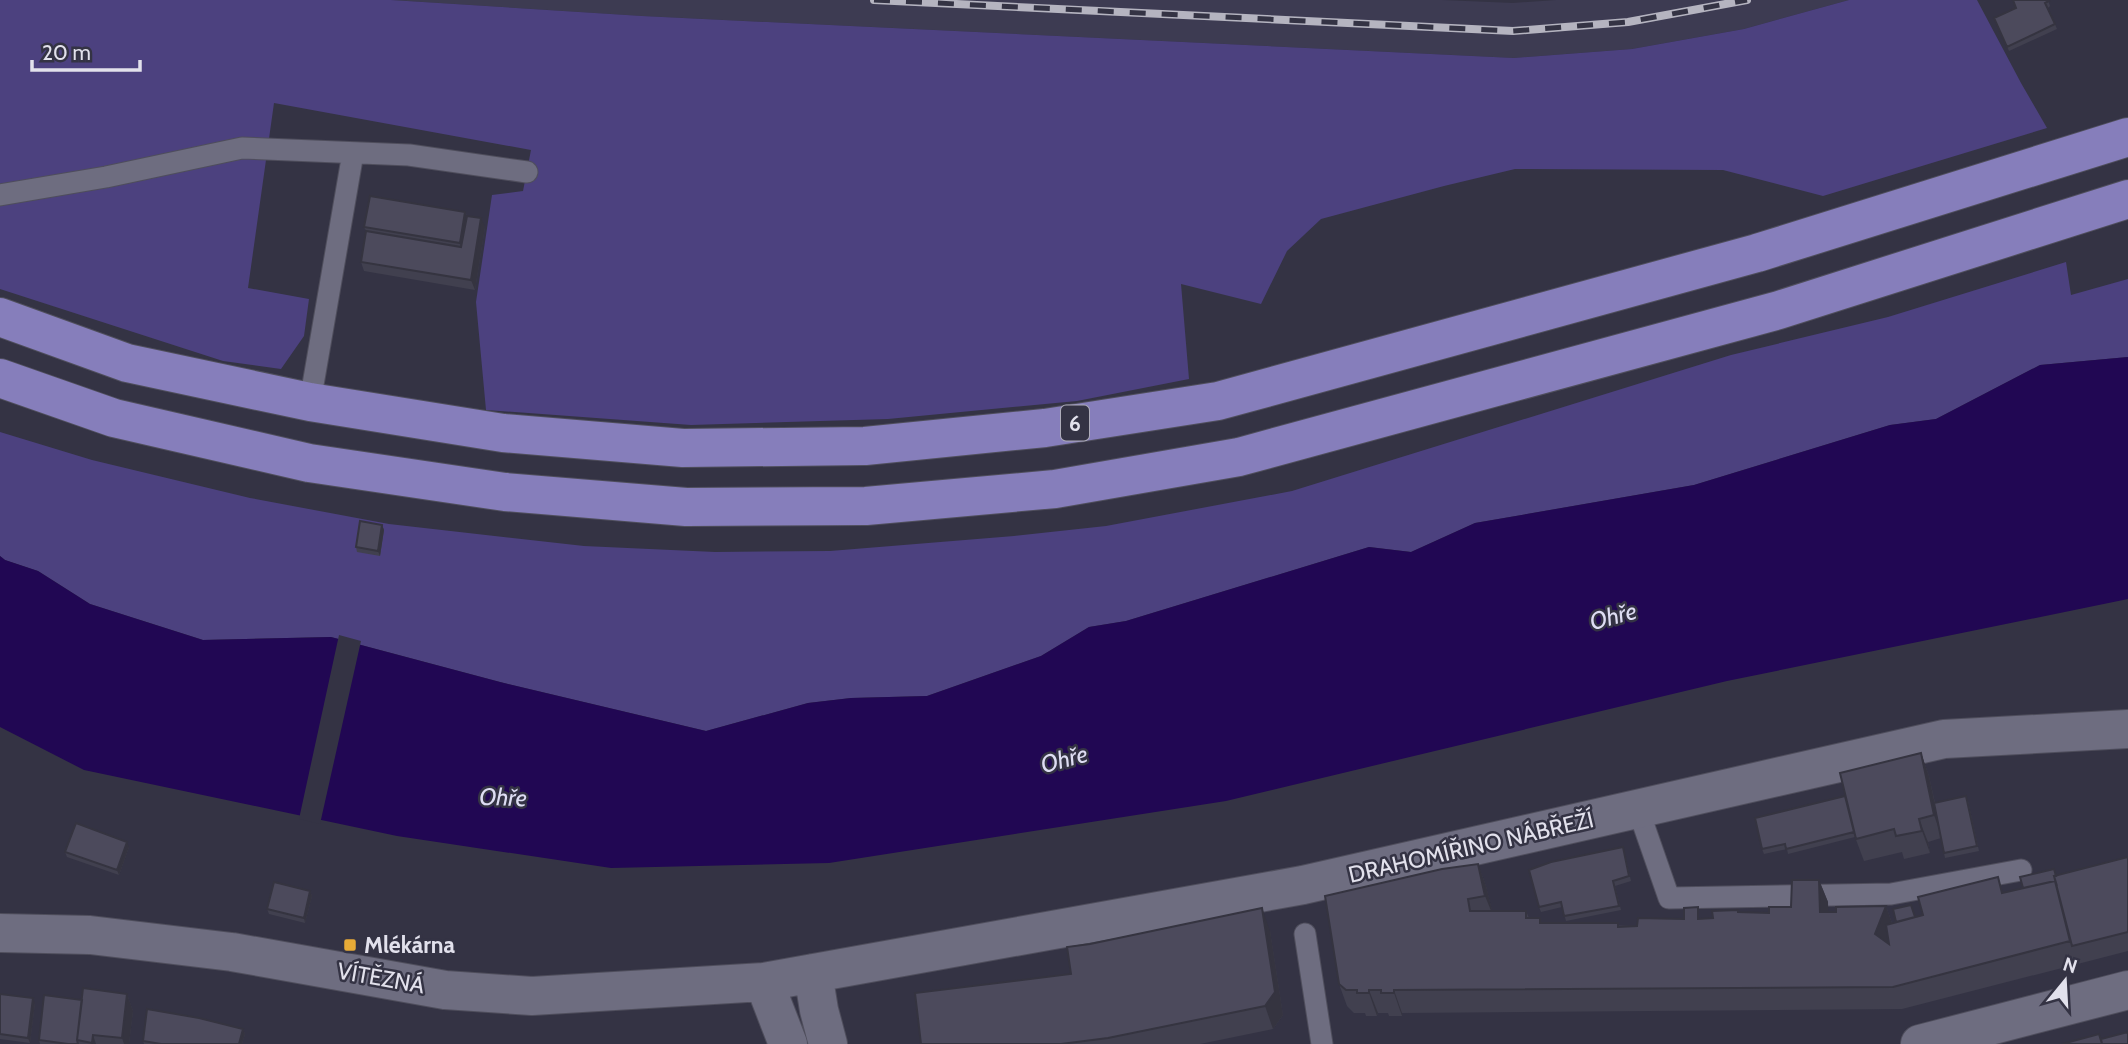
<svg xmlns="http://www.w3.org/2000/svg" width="2128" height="1044" font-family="Cabin,sans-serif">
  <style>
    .built { fill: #3d3b52 }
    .green { fill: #4c417f }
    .water { fill: #210753 }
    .pier { fill: #343344 }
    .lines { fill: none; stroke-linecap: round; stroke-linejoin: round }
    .lane-casing { stroke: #4f4e5c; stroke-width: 23 }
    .secondary-casing { stroke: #4f4e5c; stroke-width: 40 }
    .highway-casing { stroke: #4f4e5c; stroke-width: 40 }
    .lane { stroke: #6e6d80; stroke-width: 21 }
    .secondary { stroke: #6e6d80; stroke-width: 38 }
    .highway { stroke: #867ebb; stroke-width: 38 }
    .rail-casing { stroke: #b5b4c0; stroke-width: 8 }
    .rail { stroke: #343344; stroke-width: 5; stroke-dasharray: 16; stroke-linecap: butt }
    .wall { fill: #41404f }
    .shaded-wall { fill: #353440 }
    .building { fill: #4c4a5c; stroke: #353440; stroke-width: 2 }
    .poi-dot { fill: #e8ab37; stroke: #343344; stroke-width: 2.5 }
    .labels { text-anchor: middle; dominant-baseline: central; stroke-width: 5; stroke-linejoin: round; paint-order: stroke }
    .shield { fill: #343344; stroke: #aeadba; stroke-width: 2 }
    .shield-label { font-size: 21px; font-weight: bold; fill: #e2e1ec }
    .street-label { font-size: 23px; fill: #e2e1ec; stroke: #343344 }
    .poi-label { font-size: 23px; font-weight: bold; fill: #e2e1ec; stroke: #343344; text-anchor: start }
    .water-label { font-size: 24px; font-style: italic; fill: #deddf3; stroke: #343344 }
  </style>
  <rect width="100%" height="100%" fill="#343344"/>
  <path class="built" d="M391,0H1442L1513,3L1556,0H1849L1744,29L1632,49L1514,58L642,16Z"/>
  <path class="green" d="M0,0H391L642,16L1514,58L1632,49L1744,29L1849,0H1977L2021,83L2047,128L1823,196L1723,170L1515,169L1444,186L1321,219L1287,251L1261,304L1181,284L1189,379L1077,401L888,419L691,425L486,410L476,302L492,195L523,191L531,150L274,103L248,288L309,299L304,336L281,369L223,361L0,289Z
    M2066,262L2071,295L2128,279V357L2040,365L1936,419L1890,425L1694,485L1475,523L1411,552L1369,547L1126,621L1089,627L1041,656L927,696L851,698L808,703L706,731L500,682L331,637L203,640L90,604L38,571L5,560L0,556V432L92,460L250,498L389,524L584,546L715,552L830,551L1014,536L1106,526L1292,491L1731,355L1888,317Z"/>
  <path class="water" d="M2128,357V599L1727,681L1226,801L829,863L611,868L397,836L84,770L0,727V556L5,560L38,571L90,604L203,640L331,637L500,682L706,731L808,703L851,698L927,696L1041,656L1089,627L1126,621L1369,547L1411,552L1475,523L1694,485L1890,425L1936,419L2040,365Z"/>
  <path class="pier" d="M339,635L361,641L320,824L299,819Z"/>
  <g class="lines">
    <defs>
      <path id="lane" d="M0,195L106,177L242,148L409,155L527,172
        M310,402L353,153
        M1638,809L1669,898L1891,894L2021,870
        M1305,934L1322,1044"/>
      <path id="secondary" d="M0,933L90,935L232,952L445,990L532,996L764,982L1303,885L1944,739L2128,729
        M813,973L819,1010L828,1044
        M764,982L788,1044
        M1920,1044L2128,990"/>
      <path id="highway" d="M0,317L127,363L310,402L503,433L683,448L865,446L1045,428L1218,401L1757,253L2128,137
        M0,378L114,418L309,463L505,492L686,507L866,506L1055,489L1239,457L1779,310L2128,199"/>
    </defs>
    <use href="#lane" class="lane-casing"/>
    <use href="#secondary" class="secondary-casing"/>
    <use href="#highway" class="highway-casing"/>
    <use href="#lane" class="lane"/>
    <use href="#secondary" class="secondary"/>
    <use href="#highway" class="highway"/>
    <defs>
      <path id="rail" d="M874,0L1513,31L1628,22L1747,0"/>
    </defs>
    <use href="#rail" class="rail-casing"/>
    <use href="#rail" class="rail"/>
  </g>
  <path class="wall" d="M2048,0L2050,6L2048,8L2057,29L2009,51L1994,18Z
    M465,212L467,216L485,227L475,290L364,271L361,262L366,231L364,227Z
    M382,525L384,530L380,556L357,552L356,547Z
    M1921,753L1929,776L1935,803L1968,801L1979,851L1945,858L1941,838L1928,842L1930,853L1904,859L1902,852L1864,861L1855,837L1788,854L1787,849L1764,854L1762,849L1845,796Z
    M129,847L119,875L67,857L65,852Z
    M1623,847L1631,881L1615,886L1621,910L1566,921L1562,907L1541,912L1539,907Z
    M2128,857V951L1902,1009L1402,1013V1016H1389L1388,1013H1378L1377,1016H1366L1365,1013H1354L1347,1006L1339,984L1478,864L1486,886L1492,911H1526L1529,918L1541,923L1637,926L1713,918L1739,912L1769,913L1791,907L1819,880L1828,902V912L1886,906L1892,923L2023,888L2056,876Z
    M310,891L312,896L305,923L269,914L267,909Z
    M1270,931L1283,1015L1273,1029L1200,1044H921L1071,974Z
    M0,994L35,1003L30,1043L0,1039Z
    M127,994L133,1011L129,1044H40L39,1040L82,1000Z
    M243,1029L245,1034L242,1044H144L143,1041Z"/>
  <path class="shaded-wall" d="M465,212L470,226L465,257L460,243Z
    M481,218L485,227L475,290L471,280Z
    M382,525L384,530L380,556L378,551Z
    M1921,753L1929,776L1942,838L1934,815Z
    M1919,819L1928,842L1930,853L1922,831Z
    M127,842L129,847L119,875L117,870Z
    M1478,864L1486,886L1494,918L1485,896Z
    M1819,880L1828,902L1829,935L1820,912Z
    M310,891L312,896L305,923L304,918Z
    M1886,906L1894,929L1884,956L1875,934Z
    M1262,908L1270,931L1283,1015L1273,1029L1265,1006Z
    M1369,990L1378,1013L1377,1016L1369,993Z
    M1394,990L1402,1013V1016L1394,993Z
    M127,994L133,1011L129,1044H124L122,1038Z
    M33,998L35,1003L30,1043L28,1038Z
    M243,1029L245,1034L242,1044H239Z
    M93,1035L96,1044H92V1043Z"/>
  <path class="building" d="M2013,0H2048L2049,1L2045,3L2055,24L2007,47L1994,18L2016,8Z
    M370,196L465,212L460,243L364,227Z
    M467,216L481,218L471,280L361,262L366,231L461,247Z
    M360,521L382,525L378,551L356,547Z
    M1921,753L1934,815L1919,819L1922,831L1896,836L1894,829L1856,839L1840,773Z
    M1845,796L1854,832L1786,849L1785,844L1762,849L1755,818Z
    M1966,796L1977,846L1944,853L1934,803Z
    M76,823L127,842L117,870L65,852Z
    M1623,847L1629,876L1613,881L1619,906L1564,916L1561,902L1539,907L1529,870L1551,862Z
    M2128,857V932L2072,946L2054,876Z
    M1478,864L1485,896L1468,899L1470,911H1526V918H1540V923H1618V927L1637,926L1638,918L1684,919V908L1698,907V919L1713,918L1712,911L1738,910V912L1769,913V907H1791L1792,880H1819L1820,912H1836V907L1886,906L1875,934L1889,944L1886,925L1923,915L1918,897L1998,877L2002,893L2055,881L2070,941L1893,987L1394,990V993H1381V990H1369V993H1357V990H1346L1339,984L1325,896L1442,869Z
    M2054,869L2056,876H2054L2057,886L2055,881L2023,888L2020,877Z
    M274,882L310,891L304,918L267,909Z
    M1911,905L1915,917L1896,922L1893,909Z
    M1262,908L1275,992L1265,1006L1108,1038L1061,1044H921L915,993L1071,974L1067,947L1090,944Z
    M83,988L127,994L122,1038L93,1035L92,1043L77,1040Z
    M0,994L33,998L28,1038L0,1034Z
    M44,995L82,1000L77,1040L78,1044H68L39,1040Z
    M147,1009L199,1018L243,1029L239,1044H161L143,1041Z
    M2128,1032V1044H2102L2101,1039Z
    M2099,1034L2102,1044H2062Z"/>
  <rect class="poi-dot" x="343" y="938" width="14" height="14" rx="3.5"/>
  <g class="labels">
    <rect class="shield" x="1061" y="405.5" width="28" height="35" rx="5"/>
    <g class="shield-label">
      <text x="1075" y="423">6</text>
    </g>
    <g class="street-label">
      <text transform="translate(1471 847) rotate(-13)">DRAHOMÍŘINO NÁBŘEŽÍ</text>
      <text transform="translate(381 978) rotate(10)">VÍTĚZNÁ</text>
    </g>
    <g class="poi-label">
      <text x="364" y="945">Mlékárna</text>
    </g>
    <g class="water-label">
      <text transform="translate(1613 616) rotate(-15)">Ohře</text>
      <text transform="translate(1064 759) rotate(-15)">Ohře</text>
      <text transform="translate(503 797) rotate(2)">Ohře</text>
    </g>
  </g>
  <g transform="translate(2065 981) rotate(18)" stroke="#343344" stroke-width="5" paint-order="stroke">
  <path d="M0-5L12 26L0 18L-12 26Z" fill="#e2e1ec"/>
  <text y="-10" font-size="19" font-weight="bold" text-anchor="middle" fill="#e2e1ec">N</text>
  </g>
  <path d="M32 60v10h108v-10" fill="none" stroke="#e2e1ec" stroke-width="3.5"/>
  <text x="42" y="60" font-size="21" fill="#e2e1ec" stroke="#343344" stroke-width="5" paint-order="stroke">20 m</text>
</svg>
